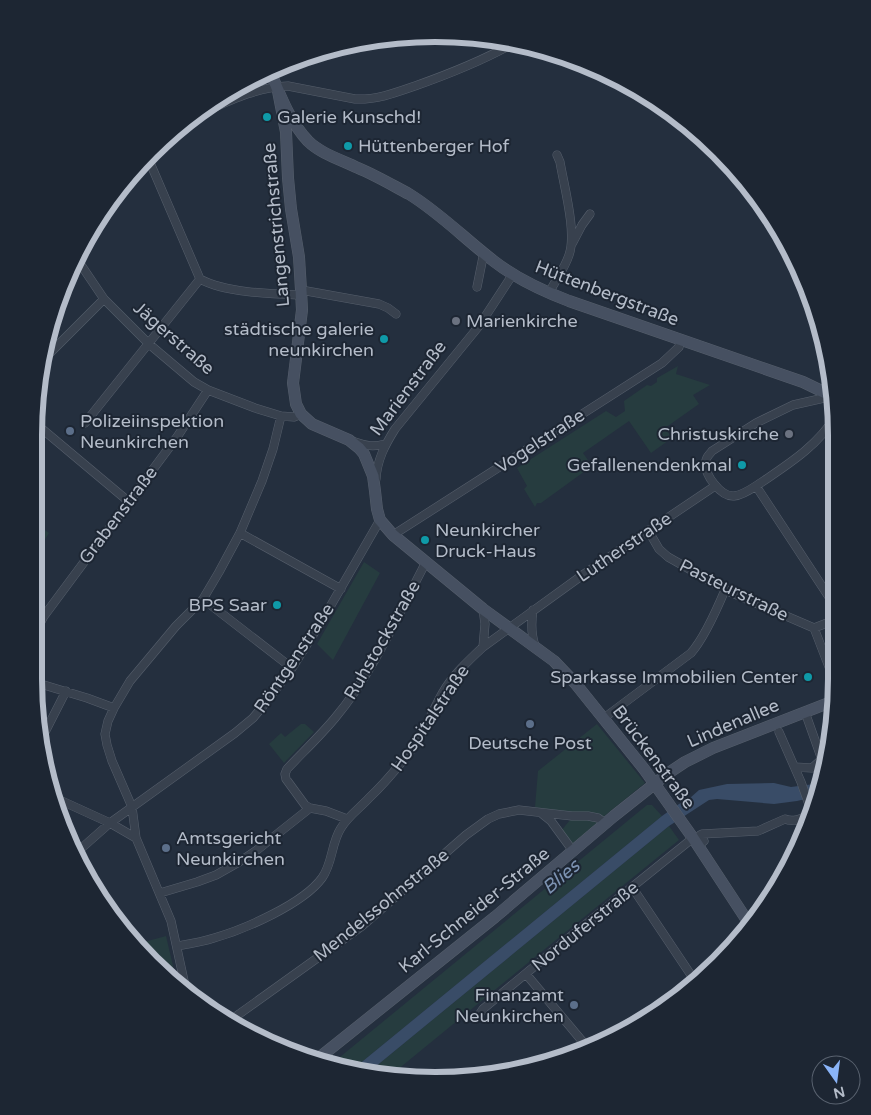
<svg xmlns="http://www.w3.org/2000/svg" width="871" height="1115" font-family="'Varela Round',sans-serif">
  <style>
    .green { fill: #263c3f }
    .water { fill: #394c67 }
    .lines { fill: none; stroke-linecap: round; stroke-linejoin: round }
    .street-casing { stroke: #565f6c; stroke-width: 9 }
    .secondary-casing { stroke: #565f6c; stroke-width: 12 }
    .street { stroke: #38414e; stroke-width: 8 }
    .secondary { stroke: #465061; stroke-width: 11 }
    .culture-dot { fill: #0f9aa8; stroke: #1d2633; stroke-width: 2 }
    .worship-dot { fill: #6b7280; stroke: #1d2633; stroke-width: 2 }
    .service-dot { fill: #5c6f8a; stroke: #1d2633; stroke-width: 2 }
    .labels { text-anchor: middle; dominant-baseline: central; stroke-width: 4; stroke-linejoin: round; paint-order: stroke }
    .poi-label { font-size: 18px; fill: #b4bcc9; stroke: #1d2633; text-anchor: start }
    .street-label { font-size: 18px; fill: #b4bcc9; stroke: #1d2633 }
    .water-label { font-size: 19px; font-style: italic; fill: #7c92b1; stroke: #1d2633 }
    .rim { fill: none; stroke: #b4bcc9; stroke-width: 6 }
  </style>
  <rect width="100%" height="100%" fill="#242f3e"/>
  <path class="green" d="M678,366L676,374L710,385L693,395L699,404L665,428L672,438L651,453L629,421L583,453L592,466L541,503H537L535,507L524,489L527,486L517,468L606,411L616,417L625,411L624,401L647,385L651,386L657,382V378Z
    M34,522L49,533L34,557Z
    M364,562L380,573L333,660L317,644Z
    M301,724H305L314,732L284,763L269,744L281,733L285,737Z
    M597,724L645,783L603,817L547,810L535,807L538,771Z
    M647,805H652L662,816L352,1070L329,1066Z
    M570,820H593L597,823L572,844L561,831Z
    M669,826L679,840L540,953L391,1075L369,1072Z
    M166,936L177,983L152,964L137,944Z"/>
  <path class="water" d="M774,783L791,787L822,783L818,796L797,801L774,804L717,799L709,800L669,826L369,1072L352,1070L662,816L679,804L690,798L699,790L727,784Z"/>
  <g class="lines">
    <defs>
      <path id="street" d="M193,117C223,104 254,87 288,86L355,99C376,100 395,93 415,86C449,74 482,61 514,43
        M148,158L200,279C226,293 272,294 302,295
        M572,244L582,225L590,214
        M79,262L104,299L149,344L194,382L208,390L255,408L281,416L294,417L301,414
        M477,287L483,257
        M301,290L379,304L388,308L396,314
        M549,293C555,281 565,268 569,255C577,233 564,186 560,162L557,155
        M45,358L104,299
        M833,396L793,405L756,423L712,451C710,454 706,457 706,461C703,474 721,497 734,496C744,495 754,487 762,482C790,463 817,446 836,416
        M35,423L128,501
        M85,423L200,279
        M355,442C366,446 374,447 385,444
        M376,479C377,460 385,445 395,429L479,326L513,274
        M756,486L833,603
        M648,530L659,549L668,557L730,592L814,628L827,623L832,620
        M240,533L341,589
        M393,535L662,363L679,347L680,340
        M203,599L292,668
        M533,610C531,623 531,634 535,646
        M814,628L831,672
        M34,642L39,625L44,616L177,437L208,390
        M483,647L485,624L483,609
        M34,682L87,698L114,708
        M604,718L691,653C705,637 717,609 725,590
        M779,732L801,782L812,813
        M42,738L66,691
        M795,767L812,768L820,761L821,757L805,712
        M53,797L110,823L136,838
        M541,813L551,821L573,851
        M347,819L326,811L310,808L305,805L286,779L285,774L287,769C303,752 320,736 335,718C373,673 399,613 426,562
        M796,820L809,825
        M698,846L704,841L700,835L702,834L758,831L785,819C795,823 804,817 813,813
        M76,853L110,823L235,733L253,718L263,706L292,668L323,619L380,520
        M632,887L697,984
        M160,893L197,882L216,875L239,862L257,850L310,808
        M177,946C189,944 202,942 214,938C245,929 303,904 322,878C333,863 331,843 341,828C348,816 360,808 369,798C385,783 399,766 412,749C425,732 432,711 443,692C453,675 468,661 483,647L584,574L715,486
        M526,974L588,1048
        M186,990L171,921L136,838L132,807L112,761L107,745L105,734L108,721L114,708L130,681L176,626L203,599L219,572L240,533L262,481L273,449L281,416
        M479,1015L483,1009L570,937L693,838
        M228,1022L362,926L466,835L488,819L499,814L519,810L572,816H588L598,818L605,823"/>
      <path id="secondary" d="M270,71C280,95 290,122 308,141C321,154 342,160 358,168C375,175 392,185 409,194C440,213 466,240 495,262C517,279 543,291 569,301L803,382L834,397
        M278,91L286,132L288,178L291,209L299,257L301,290L302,310L293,383L296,404L301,414L312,424L349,440L359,448L364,454L373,476L375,491L377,509L380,520L393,535L483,609L554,661L575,683L644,769L693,838L750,925
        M315,1061L495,917L614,816L667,774L685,762L713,748L831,702"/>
    </defs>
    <use href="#street" class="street-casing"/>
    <use href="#secondary" class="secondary-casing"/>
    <use href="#street" class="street"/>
    <use href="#secondary" class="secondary"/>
  </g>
  <g class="culture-dot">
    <circle cx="267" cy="117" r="5"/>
    <circle cx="348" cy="146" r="5"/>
    <circle cx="384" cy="339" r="5"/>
    <circle cx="742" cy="465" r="5"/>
    <circle cx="425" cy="540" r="5"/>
    <circle cx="277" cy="605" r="5"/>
    <circle cx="808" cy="677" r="5"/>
  </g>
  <g class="worship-dot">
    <circle cx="456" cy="321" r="5"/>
    <circle cx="789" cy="434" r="5"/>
  </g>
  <g class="service-dot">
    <circle cx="70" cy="431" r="5"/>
    <circle cx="530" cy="724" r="5"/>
    <circle cx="166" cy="848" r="5"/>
    <circle cx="574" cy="1005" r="5"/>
  </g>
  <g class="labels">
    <g class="poi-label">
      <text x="277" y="117">Galerie Kunschd!</text>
      <text x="358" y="146">Hüttenberger Hof</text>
      <text x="466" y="321">Marienkirche</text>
      <text x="374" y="329" text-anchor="end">städtische galerie<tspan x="374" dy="21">neunkirchen</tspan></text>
      <text x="80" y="421">Polizeiinspektion<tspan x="80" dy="21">Neunkirchen</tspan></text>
      <text x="779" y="434" text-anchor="end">Christuskirche</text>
      <text x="732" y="465" text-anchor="end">Gefallenendenkmal</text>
      <text x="435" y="530">Neunkircher<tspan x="435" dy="21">Druck-Haus</tspan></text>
      <text x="267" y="605" text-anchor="end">BPS Saar</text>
      <text x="798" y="677" text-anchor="end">Sparkasse Immobilien Center</text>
      <text x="530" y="743" text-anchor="middle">Deutsche Post</text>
      <text x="176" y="838">Amtsgericht<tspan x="176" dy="21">Neunkirchen</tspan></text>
      <text x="564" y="995" text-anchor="end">Finanzamt<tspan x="564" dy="21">Neunkirchen</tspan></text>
    </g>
    <g class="street-label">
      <text transform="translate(276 225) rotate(-95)">Langenstrichstraße</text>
      <text transform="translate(607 293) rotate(21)">Hüttenbergstraße</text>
      <text transform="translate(174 338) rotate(41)">Jägerstraße</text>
      <text transform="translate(408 388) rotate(-53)">Marienstraße</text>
      <text transform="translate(540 441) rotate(-33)">Vogelstraße</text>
      <text transform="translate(118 515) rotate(-53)">Grabenstraße</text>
      <text transform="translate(624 547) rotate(-34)">Lutherstraße</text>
      <text transform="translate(734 590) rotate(26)">Pasteurstraße</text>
      <text transform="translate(382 640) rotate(-60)">Ruhstockstraße</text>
      <text transform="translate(294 658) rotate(-56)">Röntgenstraße</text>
      <text transform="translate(430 718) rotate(-56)">Hospitalstraße</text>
      <text transform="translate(733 723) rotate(-23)">Lindenallee</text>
      <text transform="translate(654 757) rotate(53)">Brückenstraße</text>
      <text transform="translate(381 905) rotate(-39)">Mendelssohnstraße</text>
      <text transform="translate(474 910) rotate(-39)">Karl-Schneider-Straße</text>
      <text transform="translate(585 926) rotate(-39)">Norduferstraße</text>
    </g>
    <g class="water-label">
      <text transform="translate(561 877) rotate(-40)">Blies</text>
    </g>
  </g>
  <path d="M0 0H871V1115H0ZM435 42H435A393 393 0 0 1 828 435V679A393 393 0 0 1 435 1072H435A393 393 0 0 1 42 679V435A393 393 0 0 1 435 42Z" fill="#1d2633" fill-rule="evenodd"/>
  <path class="rim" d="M435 42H435A393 393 0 0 1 828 435V679A393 393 0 0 1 435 1072H435A393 393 0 0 1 42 679V435A393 393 0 0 1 435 42Z"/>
  <g transform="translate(836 1080) rotate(166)"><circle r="24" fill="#1d2633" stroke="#59626f"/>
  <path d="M0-4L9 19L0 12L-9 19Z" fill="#8ab4f8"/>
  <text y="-8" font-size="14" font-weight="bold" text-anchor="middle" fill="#b4bcc9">N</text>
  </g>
</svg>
